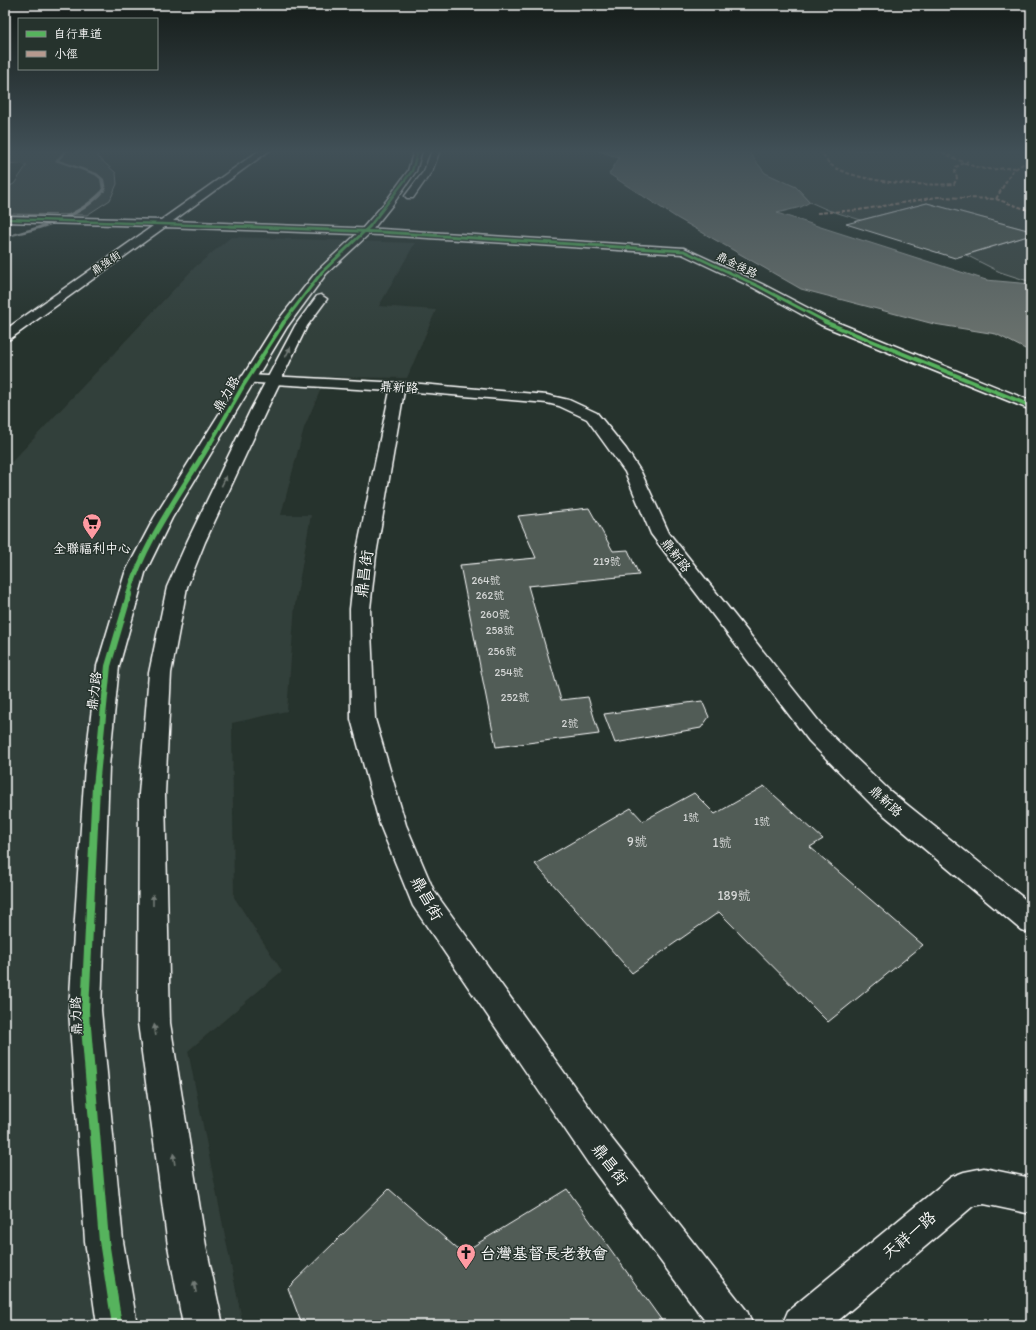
<svg xmlns="http://www.w3.org/2000/svg" width="1036" height="1330" font-family="Itim,'LXGW WenKai TC',sans-serif">
  <style>
    .built { fill: #333f3a }
    .green { fill: #3e4944; stroke: #9ea4a2 }
    .water { fill: #67706c; stroke: #a4a9a7 }
    .lines { fill: none; stroke-linecap: round; stroke-linejoin: round }
    .stream { fill: #a4a9a7; fill-rule: evenodd }
    .building { fill: #515c57; stroke: #fff }
    .minor-casing { stroke: #fff; stroke-width: 3 }
    .tertiary-casing { stroke: #fff; stroke-width: 3 }
    .minor { fill: #26332d; fill-rule: evenodd }
    .tertiary { fill: #26332d; fill-rule: evenodd }
    .quiet { stroke: #b69a8f; stroke-width: 2; stroke-dasharray: 4 2; stroke-linecap: butt }
    .cycleway-far6-casing { stroke: #26332d; stroke-width: 3.5 }
    .cycleway-far5-casing { stroke: #26332d; stroke-width: 4.5 }
    .cycleway-far4-casing { stroke: #26332d; stroke-width: 5.5 }
    .cycleway-far3-casing { stroke: #26332d; stroke-width: 7 }
    .cycleway-far2-casing { stroke: #26332d; stroke-width: 8 }
    .cycleway-far1-casing { stroke: #26332d; stroke-width: 10 }
    .cycleway-casing { stroke: #26332d; stroke-width: 12 }
    .cycleway-far6 { stroke: #56b35d; stroke-width: 2.5 }
    .cycleway-far5 { stroke: #56b35d; stroke-width: 3 }
    .cycleway-far4 { stroke: #56b35d; stroke-width: 4 }
    .cycleway-far3 { stroke: #56b35d; stroke-width: 5 }
    .cycleway-far2 { stroke: #56b35d; stroke-width: 6 }
    .cycleway-far1 { stroke: #56b35d; stroke-width: 8 }
    .cycleway { stroke: #56b35d; stroke-width: 10 }
    .oneway { fill: #727a76 }
    .labels { text-anchor: middle; dominant-baseline: central; stroke-width: 3; stroke-linejoin: round; paint-order: stroke }
    .far-street-label { font-size: 11px; fill: #fff; stroke: #26332d }
    .number-label { font-size: 11px; fill: #d4d6d5 }
    .street-label { font-size: 13px; fill: #fff; stroke: #26332d }
    .poi-label { font-size: 13px; fill: #fff; stroke: #26332d }
    .near-number-label { font-size: 13px; fill: #d4d6d5 }
    .near-street-label { font-size: 16px; fill: #fff; stroke: #26332d }
    .near-poi-label { font-size: 16px; fill: #fff; stroke: #26332d; text-anchor: start }
  </style>
  <rect width="100%" height="100%" fill="#26332d"/>
  <filter id="ink" filterUnits="userSpaceOnUse"><feTurbulence type="fractalNoise" baseFrequency=".025" numOctaves="2"/><feDisplacementMap in="SourceGraphic" scale="8" xChannelSelector="R" yChannelSelector="G"/><feConvolveMatrix kernelMatrix="1 2 1 2 8 2 1 2 1" color-interpolation-filters="sRGB"/></filter>
  <g filter="url(#ink)">
    <path class="built" d="M231,237L415,243L379,306L436,310L407,378L326,377L304,428L281,515H311L295,605L287,711L232,723L234,897L282,971L188,1051L243,1325H5V469L195,267Z"/>
    <path class="green" d="M5,150H96L98,157L116,173L117,184L110,200L87,215L5,214V188L14,184L27,165L5,163Z
      M747,150H1031V231L927,203L861,220L828,210L810,202L796,187L765,173Z
      M1031,235V282L1000,272L966,255Z"/>
    <path class="water" d="M597,150H747L765,173L796,187L810,202L801,207L777,213L986,280L1031,284V352L996,334L934,324L801,289L677,218L609,174L619,158Z"/>
    <g class="lines">
      <path class="stream" d="M65,150H69L59,160L97,173L104,179L106,190C81,220 41,229 5,238V236C40,226 76,217 102,190L100,179L95,175L55,161Z"/>
    </g>
    <path class="building" d="M927,203L1031,231V235L955,258L846,224Z
      M589,508L613,551L628,550L639,575L528,586L561,700L588,697L599,734L496,747L460,565L536,558L518,516Z
      M702,701L709,717L701,728L615,743L604,714Z
      M764,786L823,839L810,847L923,945L828,1022L719,912L632,973L535,864L631,808L643,821L694,793L715,814Z
      M389,1189L462,1253L567,1189L665,1325H302L288,1288Z"/>
    <g class="lines">
      <defs>
        <path id="minor" d="M260,150H270L173,221L381,229L684,248L762,284L829,319L1031,401V410L821,325L754,288L682,254L381,235L165,227L10,339L5,340V330L153,226L5,222V216L161,220Z
          M247,375L421,384L547,395L569,400L597,413L626,449L641,472L669,533L825,729L890,791L1031,904V933L1021,930L872,805L809,741L651,534L625,472L587,419L559,406L547,403L404,391L376,555L370,609L375,719L406,825L434,891L612,1139L747,1311L753,1325H708L588,1163L413,906L380,825L351,719L350,609L356,555L390,391L242,382L240,379L242,376Z
          M984,1168L1031,1178V1214L984,1204L973,1206L833,1325H782L788,1311L951,1177L964,1172Z"/>
        <path id="tertiary" d="M414,150H422L416,171L393,204L369,234L326,274L287,327L172,518L145,573L119,666L109,766L101,1010L123,1241L137,1325H97L85,1241L69,1010L85,766L97,666L125,573L154,518L276,323L318,270L361,230L387,200L408,171Z
          M432,150H440L432,171L413,198H407L405,196L424,171Z
          M321,295L327,299L307,326L266,411L205,542L187,587L171,673L165,794L170,1023L206,1246L223,1325H183L168,1246L138,1023L139,794L149,673L167,587L187,542L250,411L295,326L317,296Z"/>
      </defs>
      <use href="#minor" class="minor-casing"/>
      <use href="#tertiary" class="tertiary-casing"/>
      <use href="#minor" class="minor"/>
      <use href="#tertiary" class="tertiary"/>
      <path class="quiet" d="M820,150C824,155 826,161 831,165C857,183 922,186 954,184L957,178L955,172L956,167L968,161
        M937,150C951,156 972,168 986,169C997,170 1006,167 1017,168
        M996,199L1012,171L1031,159
        M817,213L859,210L937,197L996,199L1031,211"/>
      <defs>
        <path id="cycleway-far6" d="M5,219L255,227
          M369,227L412,171L418,150"/>
        <path id="cycleway-far5" d="M229,226L381,232L684,251L758,286L828,323
          M283,323L322,272L370,226"/>
        <path id="cycleway-far4" d="M825,322L1031,406
          M210,444L243,386L284,322"/>
        <path id="cycleway-far3" d="M128,596C145,539 181,493 210,443"/>
        <path id="cycleway-far2" d="M96,787L108,666L129,595"/>
        <path id="cycleway-far1" d="M86,1028L85,1010L96,786"/>
        <path id="cycleway" d="M86,1027L104,1241L117,1325"/>
      </defs>
      <use href="#cycleway-far6" class="cycleway-far6-casing"/>
      <use href="#cycleway-far5" class="cycleway-far5-casing"/>
      <use href="#cycleway-far4" class="cycleway-far4-casing"/>
      <use href="#cycleway-far3" class="cycleway-far3-casing"/>
      <use href="#cycleway-far2" class="cycleway-far2-casing"/>
      <use href="#cycleway-far1" class="cycleway-far1-casing"/>
      <use href="#cycleway" class="cycleway-casing"/>
      <use href="#cycleway-far6" class="cycleway-far6"/>
      <use href="#cycleway-far5" class="cycleway-far5"/>
      <use href="#cycleway-far4" class="cycleway-far4"/>
      <use href="#cycleway-far3" class="cycleway-far3"/>
      <use href="#cycleway-far2" class="cycleway-far2"/>
      <use href="#cycleway-far1" class="cycleway-far1"/>
      <use href="#cycleway" class="cycleway"/>
    </g>
    <defs><path id="oneway-solid" d="M-6-.8H1V-3.2L6.5 0L1 3.2V.8H-6Z"/></defs>
    <g class="oneway">
      <use href="#oneway-solid" transform="translate(288 352) rotate(-63)"/>
      <use href="#oneway-solid" transform="translate(224 481) rotate(-64)"/>
      <use href="#oneway-solid" transform="translate(153 900) rotate(-90)"/>
      <use href="#oneway-solid" transform="translate(155 1030) rotate(-98)"/>
      <use href="#oneway-solid" transform="translate(174 1159) rotate(-98)"/>
      <use href="#oneway-solid" transform="translate(195 1287) rotate(-101)"/>
    </g>
  </g>
  <linearGradient id="sky" x2="0" y2="1"><stop stop-color="#151c19"/><stop offset="0.45" stop-color="#415057"/><stop offset="1" stop-color="#415057" stop-opacity="0"/></linearGradient>
  <rect width="1036" height="336" fill="url(#sky)"/>
  <defs>
    <symbol id="supermarket-pin" viewBox="-11 -11 22 30"><path d="M0 17L-7.5 6A9.5 9.5 0 1 1 7.5 6Z" fill="#ff9aa2" stroke="#26332d"/><path d="M-6-5.5h2.5l.6 2H6L4.5 2H-2.5L-4.4-4H-6ZM-1.5 3.2a1.3 1.3 0 1 0 .1 0ZM3 3.2a1.3 1.3 0 1 0 .1 0Z" fill="#111"/></symbol>
    <symbol id="church-pin" viewBox="-11 -11 22 30"><path d="M0 17L-7.5 6A9.5 9.5 0 1 1 7.5 6Z" fill="#ff9aa2" stroke="#26332d"/><path d="M-1.2-6h2.4v3.5h3.3v2.4h-3.3V6h-2.4V-.1h-3.3v-2.4h3.3Z" fill="#111"/></symbol>
  </defs>
  <g fill-rule="evenodd">
    <use href="#supermarket-pin" x="81" y="512" width="22" height="30"/>
    <use href="#church-pin" x="455" y="1242" width="22" height="30"/>
  </g>
  <g class="labels">
    <g class="far-street-label">
      <text transform="translate(106 263) rotate(-35)">鼎強街</text>
      <text transform="translate(737 265) rotate(26)">鼎金後路</text>
    </g>
    <g class="number-label">
      <text x="607" y="561">219號</text>
      <text x="486" y="580">264號</text>
      <text x="490" y="595">262號</text>
      <text x="495" y="614">260號</text>
      <text x="500" y="630">258號</text>
      <text x="502" y="651">256號</text>
      <text x="509" y="672">254號</text>
      <text x="515" y="697">252號</text>
      <text x="570" y="723">2號</text>
      <text x="691" y="817">1號</text>
      <text x="762" y="821">1號</text>
    </g>
    <g class="street-label">
      <text transform="translate(399 387) rotate(3)">鼎新路</text>
      <text transform="translate(226 394) rotate(-60)">鼎力路</text>
      <text transform="translate(676 555) rotate(52)">鼎新路</text>
      <text transform="translate(94 691) rotate(-83)">鼎力路</text>
      <text transform="translate(886 801) rotate(42)">鼎新路</text>
      <text transform="translate(76 1016) rotate(-92)">鼎力路</text>
    </g>
    <g class="poi-label">
      <text x="92" y="548">全聯福利中心</text>
    </g>
    <g class="near-number-label">
      <text x="637" y="841">9號</text>
      <text x="722" y="842">1號</text>
      <text x="734" y="895">189號</text>
    </g>
    <g class="near-street-label">
      <text transform="translate(364 574) rotate(-82)">鼎昌街</text>
      <text transform="translate(427 898) rotate(61)">鼎昌街</text>
      <text transform="translate(610 1164) rotate(53)">鼎昌街</text>
      <text transform="translate(909 1235) rotate(-40)">天祥一路</text>
    </g>
    <g class="near-poi-label">
      <text x="480" y="1253">台灣基督長老教會</text>
    </g>
  </g>
  <rect width="1036" height="1330" fill="none" stroke="#26332d" stroke-width="20"/>
  <rect x="10" y="10" width="1016" height="1310" fill="none" stroke="#fff" stroke-width="1.5" filter="url(#ink)"/>
  <rect x="18" y="18" width="140" height="52" fill="#26332d" stroke="#7d8581"/>
  <rect x="26" y="31" width="20" height="6" fill="#56b35d" stroke="#7d8581"/>
  <text x="54" y="38" font-size="12" fill="#ffffff">自行車道</text>
  <rect x="26" y="51" width="20" height="6" fill="#b69a8f" stroke="#7d8581"/>
  <text x="54" y="58" font-size="12" fill="#ffffff">小徑</text>
</svg>
